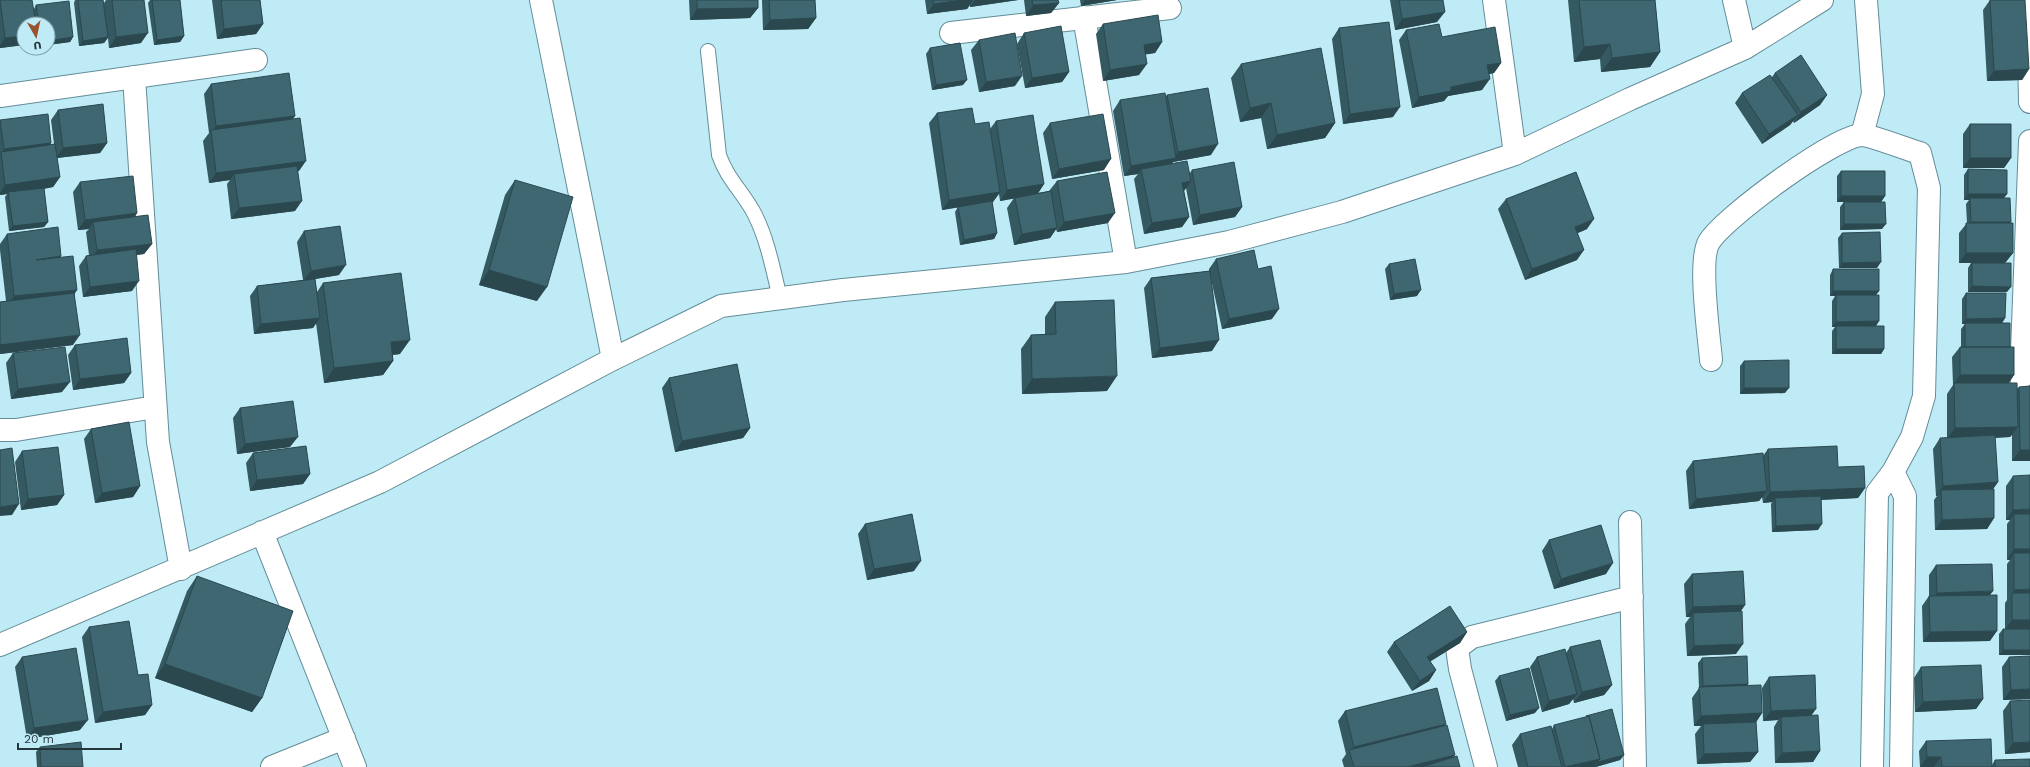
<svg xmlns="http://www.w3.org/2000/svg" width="2030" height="767" font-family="'Work Sans',sans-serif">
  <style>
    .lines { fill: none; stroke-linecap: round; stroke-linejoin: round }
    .lane-casing { stroke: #638d98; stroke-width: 16 }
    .street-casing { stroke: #638d98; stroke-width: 24 }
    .lane { stroke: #fff; stroke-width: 14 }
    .street { stroke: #fff; stroke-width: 22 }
    .wall { fill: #355961 }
    .shaded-wall { fill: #2b484f }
    .building { fill: #3e6771; stroke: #2b484f }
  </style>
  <rect width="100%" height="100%" fill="#beebf6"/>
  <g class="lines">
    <defs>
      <path id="lane" d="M708,51L719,155C727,179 744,193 755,215C768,241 773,270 780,298"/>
      <path id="street" d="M541,0L613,359
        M1494,0L1515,154
        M1734,0L1745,48
        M2028,0L2030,102
        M1084,17L1126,262
        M951,33L1170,8
        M134,77L158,442L181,569
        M0,96L256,60
        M1862,135L1873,94L1866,0
        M1711,360C1709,336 1698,260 1709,242C1723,218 1835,136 1862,135C1870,135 1909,150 1920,153L1929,188L1924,396L1912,437L1893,472L1877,493L1872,767
        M2021,378L2030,141
        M0,430H16L155,407
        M1893,472L1905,496L1901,767
        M1630,522L1635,767
        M262,532L355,767
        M0,645L380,482L613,359L721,306L843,290L1126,262L1229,242L1342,212L1515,154L1630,99L1745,48L1822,0
        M272,767L344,738
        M1486,767L1460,669L1457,648L1472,637L1632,597"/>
    </defs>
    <use href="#lane" class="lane-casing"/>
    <use href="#street" class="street-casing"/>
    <use href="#lane" class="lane"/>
    <use href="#street" class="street"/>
  </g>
  <path class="wall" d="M0,0L34,9L36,5L73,37L70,42L48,45V24H24V45L0,48Z
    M75,0H103L104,3L106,0H144L141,43L109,48L108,38L104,43L79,46L74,3Z
    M150,0H180L184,36L180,42L154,45L148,3Z
    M212,0H260L263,24L256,34L217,39Z
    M689,0H758V8L750,18L690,20Z
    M762,0H815L816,18L808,29L763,30Z
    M925,0H1018L970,7V5L967,9L927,14Z
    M1024,0H1058L1059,3L1051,13L1026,16Z
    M1080,0H1117L1081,6Z
    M1390,0H1443L1437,22L1395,30Z
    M1568,0H1655L1660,52L1650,67L1601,72L1600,59L1574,62Z
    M1990,0L2029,69L2022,80L1987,81L1983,10Z
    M1103,24L1162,42L1155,53L1145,54L1139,75L1103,81L1096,34Z
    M1339,28L1393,117L1343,124L1332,39Z
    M1406,30L1442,37L1501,63L1494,73L1489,74L1482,90L1448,96L1444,101L1412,108L1399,40Z
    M1024,33L1069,72L1062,82L1025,88L1017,44Z
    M979,40L1015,86L979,92L971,50Z
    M930,48L963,85L932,90L926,54Z
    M1241,64L1335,123L1325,138L1267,149L1261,118L1240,122L1231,78Z
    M1775,73L1827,95L1820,105L1794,123L1793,121L1790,125L1762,144L1735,103L1742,93L1772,77Z
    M211,84L295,116L292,119L299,171H298L295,211L231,219L227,184L230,180L209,183L203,141L209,133L204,94Z
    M1167,95L1211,155L1173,162L1172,163L1190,173L1192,170L1242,207L1235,217L1193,225L1186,188L1184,191L1189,217L1182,227L1144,234L1134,179L1138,174L1124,176L1113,111L1120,100L1165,98Z
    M58,110L107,143L100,153L57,158L60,177L53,187L44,189L48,222L44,227L9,231L5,197L7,194L0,195V120L51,143L50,145L54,144L51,120Z
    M937,113L975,124L990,129L996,121L1044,184L1038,193L1049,191L1057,181L1108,223L1057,232L1056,229L1050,238L1014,245L1007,208L1014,198L1000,201L999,194L992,203L997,233L994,239L960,245L955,212L958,207L942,210L929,123Z
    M1050,123L1104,170L1052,179L1043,133Z
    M1970,124L2011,158L2004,168H1963V134Z
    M1968,169L2007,194L2004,198L2010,223L2013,253L2005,263L2007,292H1968V268L1971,263H1959V233L1967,223L1966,204L1969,200H1964V175Z
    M1841,171L1885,196L1881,202L1882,229L1840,230V207L1844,202H1837V176Z
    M515,180L537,301L479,285L505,195Z
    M80,182L137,213L135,217L152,244L144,254L136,255L132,291L83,297L79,266L86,256L89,255L86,232L89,229L78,230L73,192Z
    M1506,199L1587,229L1578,233L1577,260L1525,280L1498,209Z
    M304,231L339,275L315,279L317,292L323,283L400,354L393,355V361L383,375L324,383L316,323L313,328L254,334L250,296L257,286L303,280L297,242Z
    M1842,233L1877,268H1839L1838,238Z
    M7,234L61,256L60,258L77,290L75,293L73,345L0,354V302L6,301L0,250V244Z
    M1216,259L1258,269L1272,319L1222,329L1211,279L1212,351L1152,358L1144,288L1151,278L1209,271V269Z
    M1389,264L1417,296L1390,300L1385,269Z
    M1833,269L1879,291L1876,295L1879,321L1876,326L1884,349L1881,354H1832V331L1835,327H1832V301L1835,296H1830V275Z
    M1966,293L2005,318L2002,323L2010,347L2014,375L2009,383L2017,389L2019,387L2030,386V461H2012V435L2010,437L1995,438L1998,482L1993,489L1994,518L1987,529L1935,530L1934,500L1937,496H1936L1933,449L1940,438H1947V394L1953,385L1952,357L1960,347H1961V329L1965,324H1962V299Z
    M1055,302L1107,391L1022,394L1021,349L1031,335L1045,334V317Z
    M75,345L131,373L124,383L73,390L68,355Z
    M13,353L62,392L11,399L6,363Z
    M1744,361L1785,393L1740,394V366Z
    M669,378L750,428L743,438L675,452L662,388Z
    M240,408L290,447L237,454L233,418Z
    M91,429L140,486L133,497L95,503L84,439Z
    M1768,449L1838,467L1865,488L1858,498L1821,500L1818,530L1772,532L1771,504L1772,502L1763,503L1762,497L1759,501L1689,509L1686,471L1693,461L1763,456Z
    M22,451L64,495L57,505L21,510L15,462Z
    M253,453L310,474L303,484L250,491L246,463Z
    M2013,476L2030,655H1999V634L2003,629H2005V603L2007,600V564L2010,560H2007V524L2010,520H2006V486Z
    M865,524L914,571L867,580L858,534Z
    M1549,540L1606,574L1554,589L1542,551Z
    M1936,565L1990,595V641L1923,642L1922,606L1929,596V575Z
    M1692,574L1745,605L1740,612L1736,654L1687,656L1685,624L1690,617H1686L1684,584Z
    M197,576L262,698L252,712L155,678L187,591Z
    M89,627L152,705L145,715L95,723L82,637Z
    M1467,632L1460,643L1430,661L1436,670L1429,681L1412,691L1387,652L1394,642Z
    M1570,647L1612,685L1604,695L1574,703L1573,699L1569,704L1542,712L1530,667L1537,657L1566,653Z
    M22,657L80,730L27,739L15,667Z
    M2009,657L2030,699L2003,700L2002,667Z
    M1702,658L1748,685L1762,713L1756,722L1758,752L1750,762L1697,764L1695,734L1701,726H1694L1692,698L1699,688L1698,663Z
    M1921,667L1983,699L1976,709L1915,712L1914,678Z
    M1499,676L1535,713L1506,721L1495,681Z
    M1769,677L1812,715L1820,751L1813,762L1775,763L1774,727L1778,720L1763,721L1762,688Z
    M2010,701L2030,752L2005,754L2003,711Z
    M1345,711L1445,726L1453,757L1460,767H1344L1342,760L1346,754L1338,721Z
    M1554,725L1624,755L1620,760L1596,767H1594V766V767H1518L1512,745L1520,734L1552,729Z
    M1926,741L1992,765L1995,760L2030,767H1920L1919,751Z
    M40,747L83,767H37L36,752Z"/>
  <path class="shaded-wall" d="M963,0H973L967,9L927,14L934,4Z
    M975,0H1018L970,7Z
    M1085,0H1117L1081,6Z
    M1059,3L1051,13L1026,16L1033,5Z
    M758,8L750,18L690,20L697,9Z
    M1445,12L1437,22L1395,30L1402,19Z
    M816,18L808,29L763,30L770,20Z
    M263,24L256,34L217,39L224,29Z
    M148,33L141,43L109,48L116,37Z
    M24,36V45L0,48V45L5,38Z
    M184,36L180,42L154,45L157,40Z
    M73,37L70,42L48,45V41Z
    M108,37L104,43L79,46L83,41Z
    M1162,42L1155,53L1136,56L1144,45Z
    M1610,44L1600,59L1574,62L1584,47Z
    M1660,52L1650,67L1601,72L1612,58Z
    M1501,63L1494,73L1480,76L1487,65Z
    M1147,64L1139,75L1103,81L1110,70Z
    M2029,69L2022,80L1987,81L1994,71Z
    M1069,72L1062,82L1025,88L1032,78Z
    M1022,76L1015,86L979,92L986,82Z
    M1490,79L1482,90L1448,96L1444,101L1412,108L1419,97L1451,87Z
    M967,80L963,85L932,90L936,85Z
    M1827,95L1820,105L1794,123L1801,112Z
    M1271,103L1261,118L1240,122L1250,108Z
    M1400,107L1393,117L1343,124L1350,114Z
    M1798,115L1790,125L1762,144L1769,134Z
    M295,116L288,126L211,134L216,126Z
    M1335,123L1325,138L1267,149L1277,135Z
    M51,143L44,153H1L4,149Z
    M107,143L100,153L56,158L63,148Z
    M1218,144L1211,155L1173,162L1169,168L1141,169L1138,174L1124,176L1131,166L1173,158L1178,152Z
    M1970,158H2011L2004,168H1963Z
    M1111,159L1104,170L1052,179L1059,169Z
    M306,161L299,171L235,180L234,174L230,180L209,183L216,173Z
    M60,177L53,187L9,194L8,192L7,194L0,195V193L5,185Z
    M1191,181L1184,191L1182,183Z
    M1044,184L1037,195L1000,201L1007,190Z
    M1000,192L993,202L942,210L949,200Z
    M1968,194H2007L2003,199L1970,198V200H1964Z
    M1841,196H1885L1881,202H1837Z
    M302,201L295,211L231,219L239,208Z
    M1242,207L1235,217L1193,225L1200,215Z
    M137,213L130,224L93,222L89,229L78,230L85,220Z
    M1115,213L1108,223L1057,232L1064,222Z
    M1189,217L1182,227L1144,234L1152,223Z
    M1594,219L1587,229L1568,237L1575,227Z
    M48,222L44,227L9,231L13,226Z
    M1971,222H2011L2007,227H1967Z
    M1844,224H1886L1882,229L1840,230Z
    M1057,228L1050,238L1014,245L1022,234Z
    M997,233L994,239L960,245L964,240Z
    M152,244L144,254L90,261L97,250Z
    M1584,250L1577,260L1525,280L1532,269Z
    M1966,253H2013L2005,263H1959Z
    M61,256L54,266L36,260Z
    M1881,262L1877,268H1839L1842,263Z
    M346,265L339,275L303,281L311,271Z
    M489,270L547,287L537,301L479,285Z
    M139,281L132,291L83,297L90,287Z
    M1972,286L2011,287L2007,292H1968Z
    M77,290L70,300L7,306L14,296Z
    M1421,290L1417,296L1390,300L1394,294Z
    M1833,291H1879L1875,296L1836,295L1835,296H1830Z
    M1279,309L1272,319L1222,329L1229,319Z
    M320,318L313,328L254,334L261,324Z
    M2005,318L2002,323L1962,324L1966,319Z
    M1879,321L1875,327L1836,326L1835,327H1832L1836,322Z
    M80,335L73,345L0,354V345Z
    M410,340L400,354L381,356L391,342Z
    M1219,340L1212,351L1152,358L1160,348Z
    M1836,349H1884L1881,354H1832Z
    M393,361L383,375L324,383L334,368Z
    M131,373L124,383L73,390L80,379Z
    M1960,375H2014L2007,385L1954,383L1953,385Z
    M1117,376L1107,391L1022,394L1032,379Z
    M70,382L62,392L11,399L18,389Z
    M1744,388H1789L1785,393L1740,394Z
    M2018,427L2010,437L1947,439L1955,428Z
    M750,428L743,438L675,452L682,441Z
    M298,437L290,447L237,454L245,444Z
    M2020,450H2030V461H2012Z
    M310,474L303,484L250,491L257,480Z
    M1998,482L1991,492L1941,490L1937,496H1936L1943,486Z
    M140,486L133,497L95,503L102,493Z
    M1865,488L1858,498L1775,502V498L1772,502L1763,503L1770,492Z
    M1767,491L1759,501L1689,509L1696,499Z
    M64,495L57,505L21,510L28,499Z
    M19,504L12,515L0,516V507Z
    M2030,509V520L2014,514L2010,520H2006L2013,510Z
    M1994,518L1987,529L1935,530L1942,520Z
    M1822,524L1818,530L1772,532L1776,526Z
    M2014,549H2030V559L2014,553L2010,560H2007Z
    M921,561L914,571L867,580L874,569Z
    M1613,563L1606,574L1554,589L1561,579Z
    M2030,589V599L2012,593L2014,590Z
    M1993,591L1985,602L1929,603L1937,593Z
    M1745,605L1738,615L1693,613L1690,617H1686L1693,607Z
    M2012,620H2030V630H2005Z
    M1997,631L1990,641L1923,642L1930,632Z
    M1467,632L1460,643L1420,668L1427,657Z
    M1743,644L1736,654L1687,656L1694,646Z
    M2003,650H2030V655H1999Z
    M165,664L262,698L252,712L155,678Z
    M1436,670L1429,681L1412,691L1420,681Z
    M1748,684L1745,689L1699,691L1703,686Z
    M1612,685L1604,695L1574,703L1582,692Z
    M2030,689V699L2003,700L2011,690Z
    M1577,694L1569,704L1542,712L1549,701Z
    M1983,699L1976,709L1915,712L1923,702Z
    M152,705L145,715L95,723L103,712Z
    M1539,708L1535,713L1506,721L1510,715Z
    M1816,709L1809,719L1781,717L1778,720L1763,721L1771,711Z
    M1762,713L1755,724H1703L1701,726H1694L1701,716Z
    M88,720L80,730L27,739L34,728Z
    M1446,724L1439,734L1350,752L1354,747Z
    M2030,742V752L2005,754L2013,743Z
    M1820,751L1813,762L1775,763L1782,753Z
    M1758,752L1750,762L1697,764L1704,754Z
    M1455,755L1448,765L1441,767H1407Z
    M1624,755L1620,760L1595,767L1598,762Z
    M1927,757H1941L1934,767H1920Z
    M1600,759L1594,767H1567Z"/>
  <path class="building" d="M0,0H32L36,24H24V36L5,38Z
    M78,0H103L108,37L83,41Z
    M112,0H144L148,33L116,37Z
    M152,0H180L184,36L157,40Z
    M221,0H260L263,24L224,29Z
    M697,0H758V8L697,9Z
    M769,0H815L816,18L770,20Z
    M933,0H963L934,4Z
    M1032,0H1058L1059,3L1033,5Z
    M1399,0H1443L1445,12L1402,19Z
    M1579,0H1655L1660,52L1612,58L1610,44L1584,47Z
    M1990,0H2025L2029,69L1994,71Z
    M69,1L73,37L48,41V24H39L36,5Z
    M1158,15L1162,42L1144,45L1147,64L1110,70L1103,24Z
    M1389,22L1400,107L1350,114L1339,28Z
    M1439,24L1442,37L1495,27L1501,63L1487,65L1490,79L1451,87V91L1419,97L1406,30Z
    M1061,26L1069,72L1032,78L1024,33Z
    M1015,33L1022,76L986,82L979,40Z
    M960,43L967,80L936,85L930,48Z
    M1321,48L1335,123L1277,135L1271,103L1250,108L1241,64Z
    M1801,55L1827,95L1801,112L1775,73Z
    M289,73L295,116L216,126L211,84Z
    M1770,75L1798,115L1769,134L1742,93Z
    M1208,88L1218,144L1178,152L1167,95Z
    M1165,93L1176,158L1131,166L1120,100Z
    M103,104L107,143L63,148L58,110Z
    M972,108L975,124L989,122L1000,192L949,200L937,113Z
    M48,114L51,143L4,149L0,120Z
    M1103,114L1111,159L1059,169L1050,123Z
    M1033,115L1044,184L1007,190L996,121Z
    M300,118L306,161L216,173L211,130Z
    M1970,124H2011V158H1970Z
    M55,144L60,177L5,185L1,152Z
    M1187,161L1191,181L1182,183L1189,217L1152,223L1141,169Z
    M1234,162L1242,207L1200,215L1192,170Z
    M297,166L302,201L239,208L234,174Z
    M1968,169L2007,170V194H1968Z
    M1841,171H1885V196H1841Z
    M1107,172L1115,213L1064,222L1057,181Z
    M1576,172L1594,219L1575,227L1584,250L1532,269L1506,199Z
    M133,176L137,213L85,220L80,182Z
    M515,180L573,197L547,287L489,270Z
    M44,188L48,222L13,226L8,192Z
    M1051,191L1057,228L1022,234L1015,198Z
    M1970,198H2010L2011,222H1971Z
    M992,201L997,233L964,240L958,207Z
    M1844,202H1885L1886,224H1844Z
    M148,215L152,244L97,250L93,222Z
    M1966,223H2013V253H1966Z
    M340,226L346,265L311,271L304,231Z
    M58,227L61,256L36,260L73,256L77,290L14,296L7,234Z
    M1880,232L1881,262L1842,263V233Z
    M136,249L139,281L90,287L86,256Z
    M1254,250L1258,269L1271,266L1279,309L1229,319L1216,259Z
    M1415,259L1421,290L1394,294L1389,264Z
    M1972,263H2011V287L1972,286Z
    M1833,269H1879V291H1833Z
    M1210,271L1219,340L1160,348L1151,278Z
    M401,273L410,340L391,342L393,361L334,368L323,283Z
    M315,279L320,318L261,324L257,286Z
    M74,293L80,335L0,345V302Z
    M1966,293H2006L2005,318L1966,319Z
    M1836,295H1879V321L1836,322Z
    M1114,300L1117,376L1032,379L1031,335L1056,334L1055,302Z
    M1965,323H2010V347H1965Z
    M1836,326H1884V349H1836Z
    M127,338L131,373L80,379L75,345Z
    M65,347L70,382L18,389L13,353Z
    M1960,347H2014V375H1960Z
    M1789,360V388H1744V361Z
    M737,364L750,428L682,441L669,378Z
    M1954,383H2017L2018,427L1955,428Z
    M2030,386V450H2020L2019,387Z
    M293,401L298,437L245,444L240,408Z
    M129,422L140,486L102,493L91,429Z
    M1995,435L1998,482L1943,486L1940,438Z
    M306,446L310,474L257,480L253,453Z
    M1837,446L1838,467L1864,466L1865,488L1770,492L1768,449Z
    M58,447L64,495L28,499L22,451Z
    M12,448L19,504L0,507V450Z
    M1763,453L1767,491L1696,499L1693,461Z
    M2030,475V509L2013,510V476Z
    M1994,489V518L1942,520L1941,490Z
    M1821,496L1822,524L1776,526L1775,498Z
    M912,514L921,561L874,569L865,524Z
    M2014,514H2030V549H2014Z
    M1601,525L1613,563L1561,579L1549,540Z
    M2014,553H2030V589L2014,590Z
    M1992,564L1993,591L1937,593L1936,565Z
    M1743,571L1745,605L1693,607L1692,574Z
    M197,576L293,611L262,698L165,664Z
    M2012,593H2030V620H2012Z
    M1997,595V631L1930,632L1929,596Z
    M1450,606L1467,632L1427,657L1436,670L1420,681L1394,642Z
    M1742,611L1743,644L1694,646L1693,613Z
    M129,621L138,675L148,674L152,705L103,712L89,627Z
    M2003,629H2030V650H2003Z
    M1600,640L1612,685L1582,692L1570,647Z
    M76,648L88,720L34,728L22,657Z
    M1565,649L1577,694L1549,701L1537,657Z
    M1747,656L1748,684L1703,686L1702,658Z
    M2030,656V689L2011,690L2009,657Z
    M1981,665L1983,699L1923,702L1921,667Z
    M1529,668L1539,708L1510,715L1499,676Z
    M1815,675L1816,709L1771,711L1769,677Z
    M1761,685L1762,713L1701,716L1699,687Z
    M1437,688L1446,724L1354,747L1345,711Z
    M2030,700V742L2013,743L2010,701Z
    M1612,709L1624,755L1598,762V761L1600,759L1589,716H1586Z
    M1818,715L1820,751L1782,753L1781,717Z
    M1589,716L1600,759L1565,767L1554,725Z
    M1756,722L1758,752L1704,754L1703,724Z
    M1447,725L1455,755L1407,767H1354L1349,750Z
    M1551,726L1562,767H1528L1520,734Z
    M1991,739L1992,767H1942L1941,757H1927L1926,741Z
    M81,742L83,767H41L40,747Z
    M1457,756L1460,767H1422Z
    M2030,759V767H1995V760Z"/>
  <g transform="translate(36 36) rotate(171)"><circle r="19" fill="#beebf6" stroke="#80a3ab"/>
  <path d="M0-3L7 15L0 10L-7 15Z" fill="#99522b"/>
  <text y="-6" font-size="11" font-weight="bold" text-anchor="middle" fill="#24363b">U</text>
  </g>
  <path d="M18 743v6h103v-6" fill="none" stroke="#24363b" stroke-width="2"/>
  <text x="24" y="743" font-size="12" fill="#24363b" stroke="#beebf6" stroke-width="3" paint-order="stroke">20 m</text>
</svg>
